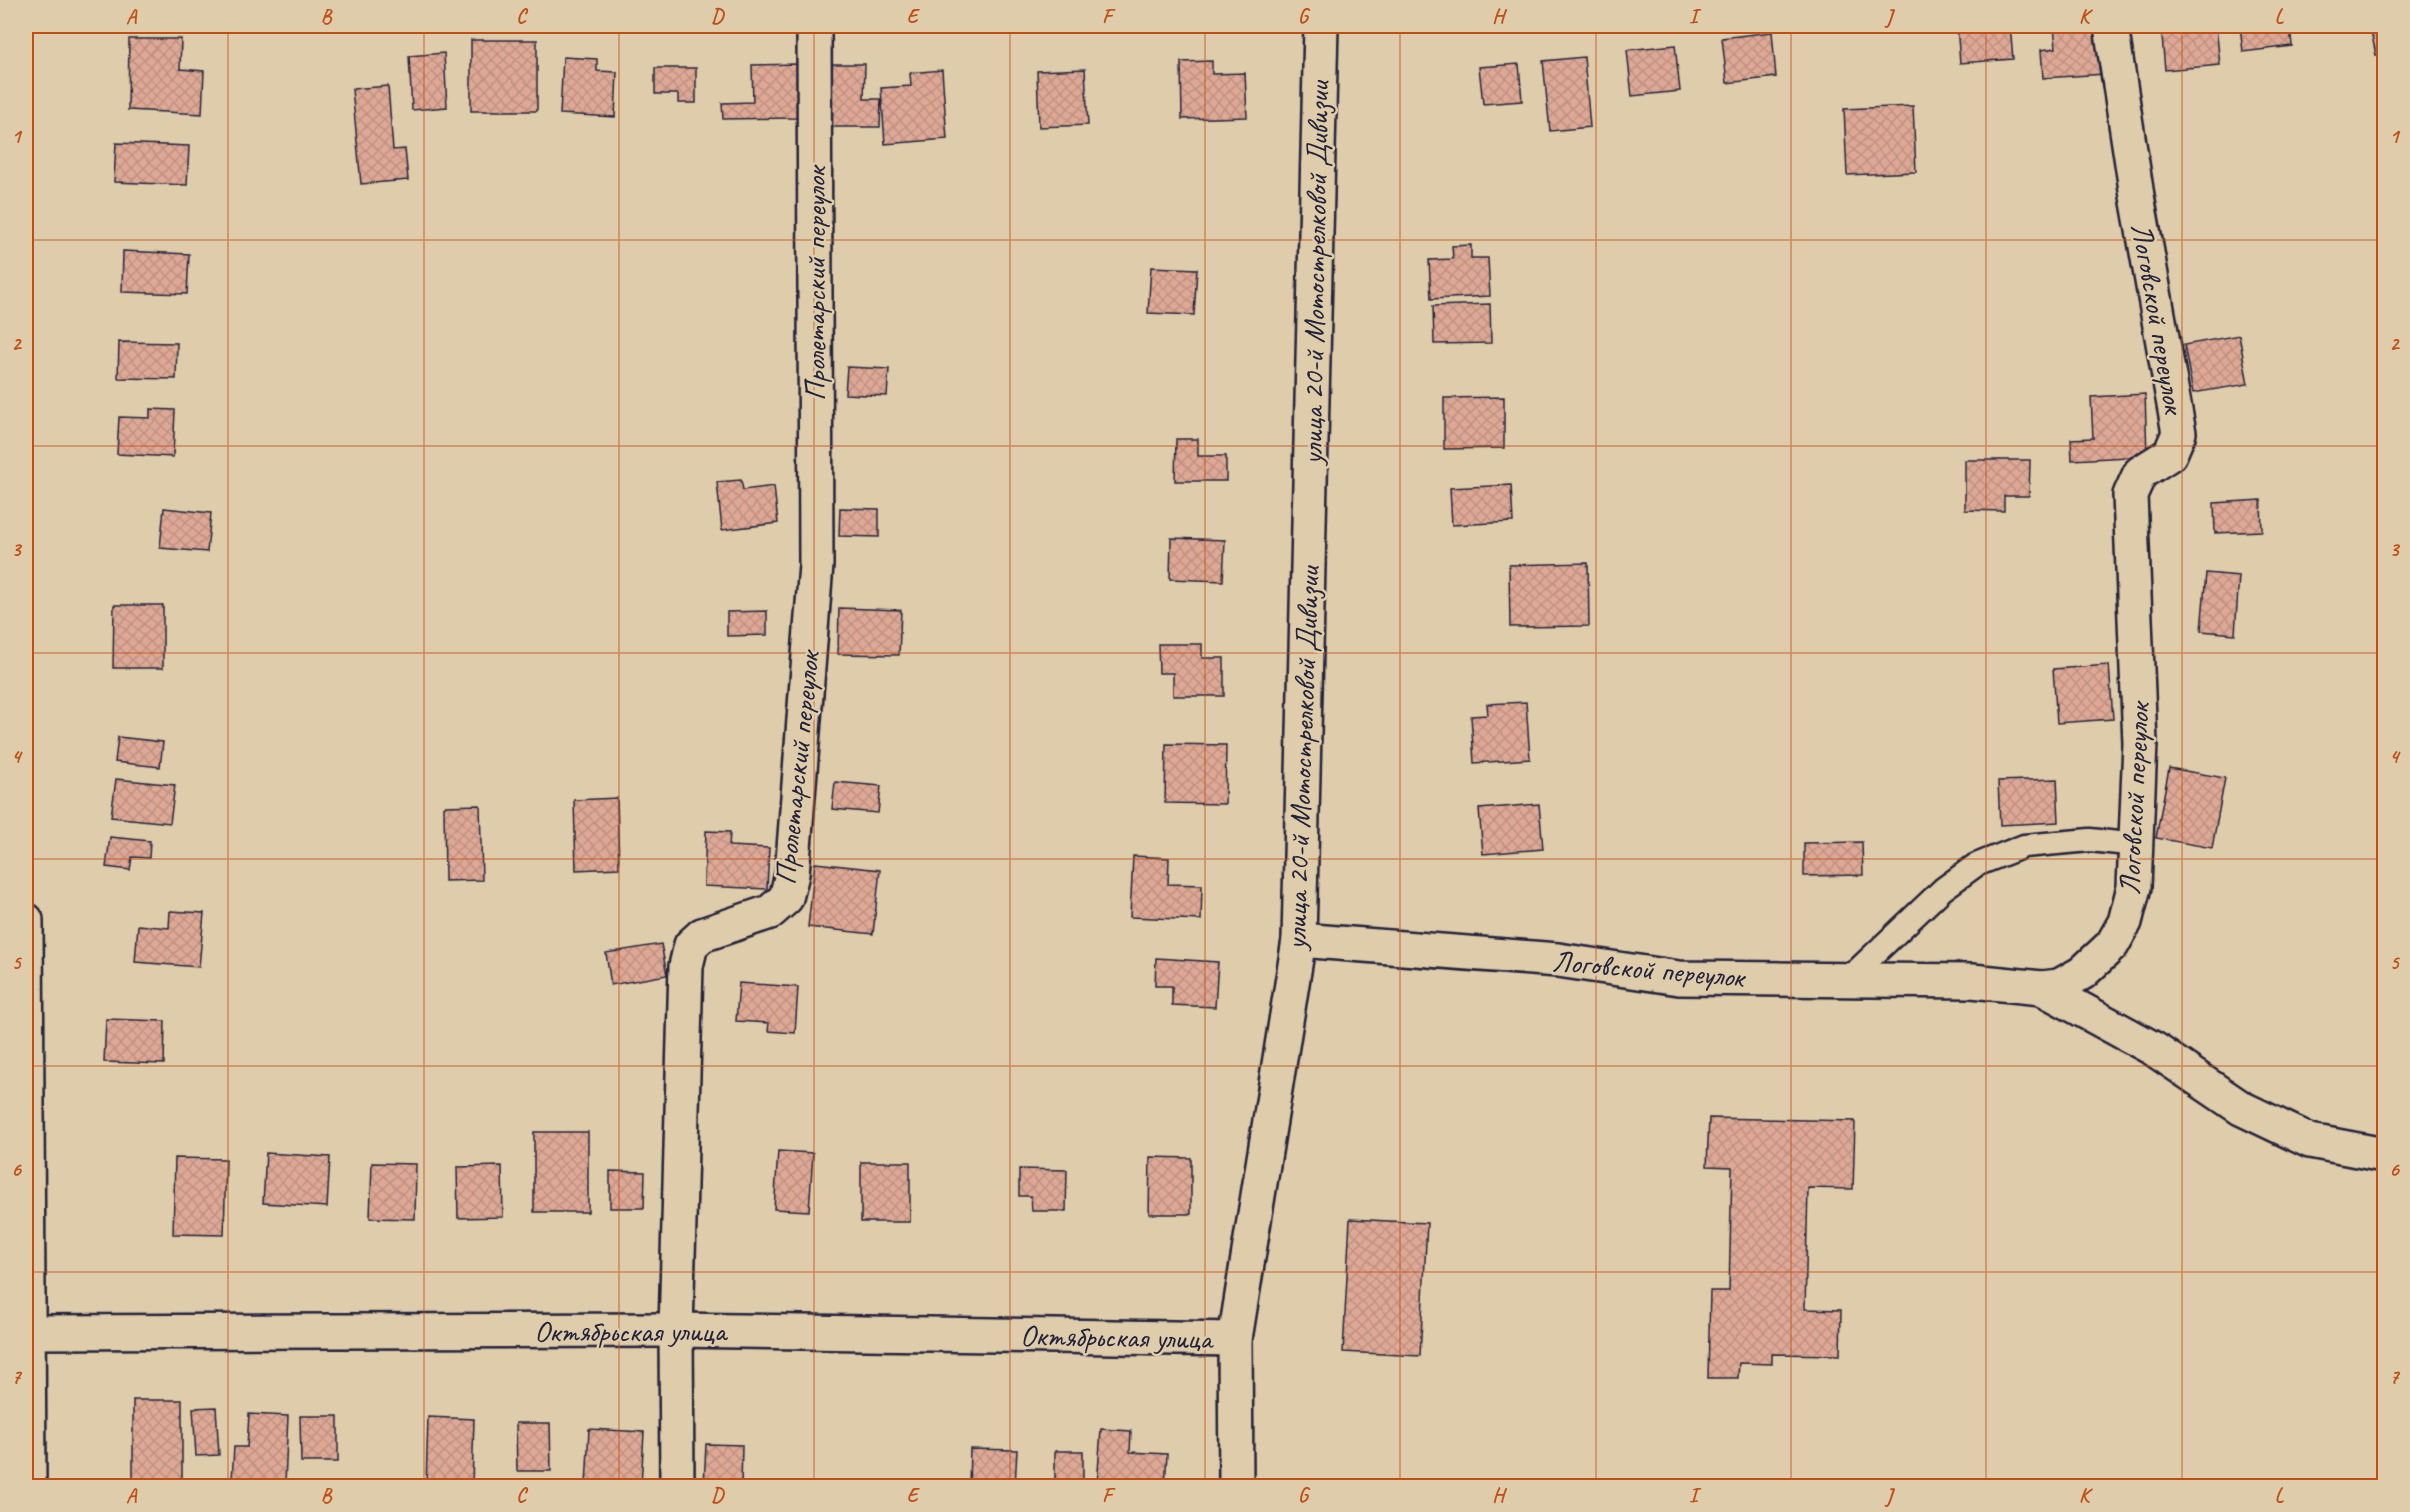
<svg xmlns="http://www.w3.org/2000/svg" width="2410" height="1512" font-family="Caveat,sans-serif">
  <style>
    .building { fill: url(#building-cross-hatch); stroke: #22223b; stroke-width: 1.5 }
    .lines { fill: none; stroke-linecap: round; stroke-linejoin: round }
    .lane-casing { stroke: #22223b; stroke-width: 27 }
    .street-casing { stroke: #22223b; stroke-width: 38 }
    .secondary-casing { stroke: #22223b; stroke-width: 38 }
    .lane { stroke: #deccaa; stroke-width: 22 }
    .street { stroke: #deccaa; stroke-width: 33 }
    .secondary { stroke: #deccaa; stroke-width: 33 }
    .grid { fill: none; stroke: #c04e15; stroke-width: 1.5; stroke-opacity: 0.55 }
    .labels { text-anchor: middle; dominant-baseline: central; stroke-width: 5; stroke-linejoin: round; paint-order: stroke }
    .street-label { font-size: 30px; fill: #22223b; stroke: #deccaa }
    .neatline { fill: none; stroke: #c04e15; stroke-width: 2 }
    .grid-label { font-size: 20px; text-anchor: middle; font-weight: bold; fill: #c04e15 }
  </style>
  <defs>
    <pattern id="building-cross-hatch" width="8" height="8" patternUnits="userSpaceOnUse" patternTransform="scale(1.5)"><rect width="8" height="8" fill="#dea895"/><path d="M0 0l8 8M0 8l8-8" fill="none" stroke="#be9081"/></pattern>
  </defs>
  <rect width="100%" height="100%" fill="#deccaa"/>
  <filter id="ink" filterUnits="userSpaceOnUse"><feTurbulence type="fractalNoise" baseFrequency=".0167" numOctaves="2"/><feDisplacementMap in="SourceGraphic" scale="12" xChannelSelector="R" yChannelSelector="G"/><feConvolveMatrix kernelMatrix="1 2 1 2 8 2 1 2 1" color-interpolation-filters="sRGB"/></filter>
  <g filter="url(#ink)">
    <path class="building" d="M1957,26H2010L2013,59L1960,63Z
      M2054,26H2102L2105,74L2043,78L2041,50L2056,48Z
      M2161,26H2216L2220,65L2165,70Z
      M2240,26H2290L2292,46L2243,52Z
      M2370,26H2384V53L2376,55Z
      M1772,32L1776,77L1727,83L1722,38Z
      M129,39H181L180,69L204,71L202,114L128,110Z
      M471,40H537V111H471Z
      M1675,45L1680,91L1632,96L1627,50Z
      M444,53L447,107L412,110L409,56Z
      M563,57L597,59V71L617,72L615,117L560,114Z
      M1584,57L1590,127L1550,131L1543,61Z
      M1212,61V74L1245,73L1247,117L1182,119L1181,62Z
      M797,64L798,118L723,119L722,103L753,102L752,65Z
      M832,64H865L864,99H881L880,127H831Z
      M1519,64L1522,101L1483,104L1479,67Z
      M655,68H696V103H678V94H655Z
      M1085,69L1088,125L1039,127L1037,71Z
      M942,70L947,139L885,144L881,88L911,86L910,73Z
      M388,86L393,150L405,149L408,180L361,184L352,89Z
      M1913,106L1916,172L1847,175L1844,109Z
      M116,143L189,146L187,185L114,182Z
      M1471,245V258H1488L1490,296L1431,299L1429,260L1453,259L1452,246Z
      M123,251L189,254L187,294L122,292Z
      M1151,267L1197,269L1194,315L1148,313Z
      M1490,304L1491,343L1434,344L1433,306Z
      M2239,335L2248,384L2193,393L2184,345Z
      M119,342L177,343L176,379L118,378Z
      M847,367L889,369L887,396L845,394Z
      M2145,394L2147,456L2072,460L2071,439L2093,438L2091,397Z
      M1504,397V448L1444,449V398Z
      M150,409L175,410L173,457L117,454L119,417L150,418Z
      M1176,439H1198V456H1226V481H1175Z
      M1965,460H2030L2029,496H2004V511L1965,510Z
      M741,480L743,490L774,486L778,523L722,530L717,482Z
      M1511,485L1513,522L1452,525L1450,488Z
      M2261,500L2262,531L2215,533L2214,503Z
      M164,508L211,513L207,552L160,548Z
      M840,508L879,509V537L839,536Z
      M1171,538L1225,540L1223,581L1170,579Z
      M1588,563L1589,626L1510,627L1509,565Z
      M2206,573L2239,576L2235,634L2201,631Z
      M114,605H163V668H113Z
      M839,608L901,610L899,655L838,654Z
      M767,611V635L727,636V612Z
      M1158,644H1202V658H1224V696H1173V673H1159Z
      M2109,665L2113,719L2057,723L2053,669Z
      M1526,702L1530,759L1474,763L1471,716L1488,715L1487,704Z
      M118,737L163,742L160,767L115,762Z
      M1166,744L1226,745L1225,804L1165,803Z
      M2169,768L2225,778L2212,848L2156,838Z
      M116,779L175,785L170,823L111,817Z
      M2057,779L2059,822L2000,825L1998,781Z
      M835,782L881,786L878,813L832,809Z
      M617,798L619,868L576,870L574,800Z
      M1539,804L1543,849L1483,854L1479,809Z
      M480,805L482,880L445,881L444,806Z
      M706,831L730,832L729,846L769,848L767,889L704,886Z
      M110,837L150,841L149,858L132,857L130,870L106,867Z
      M1862,842L1863,875L1804,876V843Z
      M1133,856L1169,858L1168,884L1202,885L1201,920L1130,917Z
      M815,863L880,870L873,934L808,927Z
      M170,911L204,913L199,967L135,962L138,925L169,928Z
      M661,944L667,975L611,985L606,953Z
      M1156,958L1218,962L1215,1007L1172,1005V986H1155Z
      M739,983L798,987L795,1033L768,1031L769,1023L736,1021Z
      M106,1019L165,1021L164,1064L104,1062Z
      M1709,1118L1855,1121L1853,1189L1808,1188L1805,1309L1841,1310L1840,1355L1772,1354V1364L1739,1363L1738,1378H1708L1710,1291H1729L1732,1167L1707,1166Z
      M534,1132H588V1212H534Z
      M778,1151L813,1153L809,1211L774,1209Z
      M266,1153L330,1157L327,1207L263,1203Z
      M1150,1157L1191,1158V1214H1149Z
      M175,1158L226,1159L224,1235L173,1234Z
      M861,1162H910V1222H861Z
      M372,1163L416,1164L415,1219L370,1218Z
      M502,1166L503,1217L458,1218L457,1167Z
      M1019,1169L1067,1170L1066,1211H1032L1031,1196H1019Z
      M610,1171L645,1172L644,1208H610Z
      M1350,1219L1427,1223L1420,1356L1343,1352Z
      M133,1400H182V1486H133Z
      M216,1407L219,1455L196,1456L193,1408Z
      M249,1414L288,1416L285,1483L232,1481L234,1447H247Z
      M300,1416H338V1462H301Z
      M428,1417L474,1419L472,1486H426Z
      M516,1423H550L551,1471H517Z
      M589,1429L644,1432L641,1486H586Z
      M1101,1429L1131,1431L1130,1452L1167,1454L1165,1486H1097Z
      M706,1444L742,1445L741,1486L704,1485Z
      M970,1449L1017,1450L1015,1486H969Z
      M1055,1451H1083V1486H1055Z"/>
    <g class="lines">
      <defs>
        <path id="lane" d="M1847,980L1943,889L1976,865L2024,846L2090,840L2137,845"/>
        <path id="street" d="M26,920L29,1486
          M1299,940L1558,960L1679,978L1972,981L2042,988L2059,986L2082,973L2112,945L2125,922L2134,887L2140,743L2130,495L2140,473L2170,454L2179,433L2137,196L2111,26
          M2042,988L2154,1049L2241,1108L2310,1141L2384,1155
          M1235,1339L1236,1486
          M677,1486L676,1330L686,966L691,945L702,935L770,912L786,898L792,874L816,565L814,26"/>
        <path id="secondary" d="M26,1332L676,1330L1235,1339L1299,940L1321,26"/>
      </defs>
      <use href="#lane" class="lane-casing"/>
      <use href="#street" class="street-casing"/>
      <use href="#secondary" class="secondary-casing"/>
      <use href="#lane" class="lane"/>
      <use href="#street" class="street"/>
      <use href="#secondary" class="secondary"/>
    </g>
  </g>
  <path class="grid" d="M228,26V1486M424,26V1486M619,26V1486M814,26V1486M1010,26V1486M1205,26V1486M1400,26V1486M1596,26V1486M1791,26V1486M1986,26V1486M2182,26V1486M26,240H2384M26,446H2384M26,653H2384M26,859H2384M26,1066H2384M26,1272H2384"/>
  <g class="labels">
    <g class="street-label">
      <text transform="translate(1315 273) rotate(-89)">улица 20-й Мотострелковой Дивизии</text>
      <text transform="translate(815 284) rotate(-90)">Пролетарский переулок</text>
      <text transform="translate(2158 318) rotate(80)">Логовской переулок</text>
      <text transform="translate(1302 758) rotate(-88)">улица 20-й Мотострелковой Дивизии</text>
      <text transform="translate(797 768) rotate(-84)">Пролетарский переулок</text>
      <text transform="translate(2134 799) rotate(-87)">Логовской переулок</text>
      <text transform="translate(1648 969) rotate(5)">Логовской переулок</text>
      <text x="630" y="1331">Октябрьская улица</text>
      <text transform="translate(1116 1337) rotate(1)">Октябрьская улица</text>
    </g>
  </g>
  <rect width="2410" height="1512" fill="none" stroke="#deccaa" stroke-width="66"/>
  <rect x="33" y="33" width="2344" height="1446" class="neatline"/>
  <g class="grid-label">
    <text x="131" y="23">A</text>
    <text x="326" y="23">B</text>
    <text x="521" y="23">C</text>
    <text x="717" y="23">D</text>
    <text x="912" y="23">E</text>
    <text x="1107" y="23">F</text>
    <text x="1303" y="23">G</text>
    <text x="1498" y="23">H</text>
    <text x="1693" y="23">I</text>
    <text x="1889" y="23">J</text>
    <text x="2084" y="23">K</text>
    <text x="2279" y="23">L</text>
    <text x="16" y="143">1</text>
    <text x="2394" y="143">1</text>
    <text x="16" y="350">2</text>
    <text x="2394" y="350">2</text>
    <text x="16" y="556">3</text>
    <text x="2394" y="556">3</text>
    <text x="16" y="763">4</text>
    <text x="2394" y="763">4</text>
    <text x="16" y="969">5</text>
    <text x="2394" y="969">5</text>
    <text x="16" y="1176">6</text>
    <text x="2394" y="1176">6</text>
    <text x="16" y="1383">7</text>
    <text x="2394" y="1383">7</text>
    <text x="131" y="1502">A</text>
    <text x="326" y="1502">B</text>
    <text x="521" y="1502">C</text>
    <text x="717" y="1502">D</text>
    <text x="912" y="1502">E</text>
    <text x="1107" y="1502">F</text>
    <text x="1303" y="1502">G</text>
    <text x="1498" y="1502">H</text>
    <text x="1693" y="1502">I</text>
    <text x="1889" y="1502">J</text>
    <text x="2084" y="1502">K</text>
    <text x="2279" y="1502">L</text>
  </g>
</svg>
